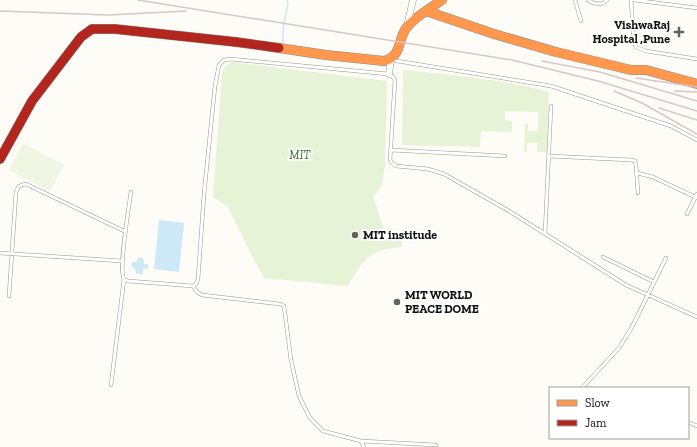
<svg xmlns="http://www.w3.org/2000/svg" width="697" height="447" font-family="'Zilla Slab',serif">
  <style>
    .green { fill: #e7f3d7 }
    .pitch { fill: #f0f6e1 }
    .water { fill: #cde8f7 }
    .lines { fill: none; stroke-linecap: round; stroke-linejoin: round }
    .stream { stroke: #cde8f7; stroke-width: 1.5 }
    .lane-casing { stroke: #979795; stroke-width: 4 }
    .street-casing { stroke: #979795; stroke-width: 7 }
    .slow-casing { stroke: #8e8d8b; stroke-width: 10 }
    .jam-casing { stroke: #8e8d8b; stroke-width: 10 }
    .lane { stroke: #fffffe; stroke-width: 3 }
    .street { stroke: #fffffe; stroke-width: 6 }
    .slow { stroke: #ff974d; stroke-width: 9 }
    .jam { stroke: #b3261e; stroke-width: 9 }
    .rail { stroke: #d9c6c7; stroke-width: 1.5 }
    .poi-dot { fill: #646362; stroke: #fff; stroke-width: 1.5 }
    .labels { text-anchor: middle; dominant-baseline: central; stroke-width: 4; stroke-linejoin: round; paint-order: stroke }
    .poi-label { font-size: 12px; font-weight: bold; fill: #111; stroke: #fff; text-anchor: start }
    .park-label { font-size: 12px; font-style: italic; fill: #2f6b1f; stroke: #fff }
  </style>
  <rect width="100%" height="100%" fill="#fdfcf7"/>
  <path class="green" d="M231,62L387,81L385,165L382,186L373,197L385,232L384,238L391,239L400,236L402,241V247C396,248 389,248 383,250C364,255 357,271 348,286L264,278L251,254L228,207L213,197L222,74L224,68Z
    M403,70C452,75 502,79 549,92L547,152H537V143H527V152H524L525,124H528V131H538V112L505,111V120L512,121V132L481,131L480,147L402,145Z"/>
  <path class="pitch" d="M23,143L64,165L50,191L9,170Z"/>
  <path class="water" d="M159,220L184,223L179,272L154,269Z
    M141,257L143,258L144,264H148V269L143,268V272L142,274H137L136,273L135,269L131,266L132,262H136L138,258Z"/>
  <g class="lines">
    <path class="stream" d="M283,44V29L288,3L287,0"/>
    <defs>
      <path id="lane" d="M575,0L581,21
        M588,0L593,3L602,4L607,0
        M631,0L634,42L636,47L646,51L697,59
        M634,0L697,8
        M391,60L551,86L671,126L697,140
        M391,150L505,156
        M549,156L631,160L635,161L636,165L638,193
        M637,173L653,177L697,198
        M131,192C129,207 118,270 124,279L128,281L193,286L196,284L198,279L204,194L215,86L219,65L224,60L230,59L388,74L392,76L395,80L390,160L392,163L396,166L428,169L444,174L509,211L626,285L697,317
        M687,214L697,194
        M545,234L551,106
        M0,253L122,261
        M603,257L654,282
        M193,286L197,292L202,295L280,304L284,306L291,360L299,396L310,418L323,431L361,441L364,447
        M9,296L16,192C18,186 20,185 26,184L126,232
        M111,385L124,279
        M582,388L619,348L632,327L666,258
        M688,422L697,426
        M361,441L436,445"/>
      <path id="street" d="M407,26L413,0
        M389,74L391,60"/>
      <path id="slow" d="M426,11L494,34L556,52L631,70H646L697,84
        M279,48L326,55L384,61C403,56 397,39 407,27C416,16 431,8 442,0"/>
      <path id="jam" d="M0,159L32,101L81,37L92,29H115L236,42L279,48"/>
    </defs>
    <use href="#lane" class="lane-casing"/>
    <use href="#street" class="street-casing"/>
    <use href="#slow" class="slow-casing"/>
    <use href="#jam" class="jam-casing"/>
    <use href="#lane" class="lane"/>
    <use href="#street" class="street"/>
    <use href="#slow" class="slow"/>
    <use href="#jam" class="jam"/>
    <path class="rail" d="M138,0L512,60L598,81L697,111
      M0,11L108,15L186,11
      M542,61L600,72L697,101
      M636,78L697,87
      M614,91L642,103L697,134
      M675,91L697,92
      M659,108L697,120"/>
  </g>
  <g class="poi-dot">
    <path d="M677 26h4v4h4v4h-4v4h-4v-4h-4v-4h4z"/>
    <circle cx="355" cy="235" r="4"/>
    <circle cx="397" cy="302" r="4"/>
  </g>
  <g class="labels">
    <g class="poi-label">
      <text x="670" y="25" text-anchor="end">VishwaRaj<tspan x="670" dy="14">Hospital ,Pune</tspan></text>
      <text x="363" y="235">MIT institude</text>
      <text x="405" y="295">MIT WORLD<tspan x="405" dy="14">PEACE DOME</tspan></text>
    </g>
    <g class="park-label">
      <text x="300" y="155">MIT</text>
    </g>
  </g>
  <rect x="549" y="387" width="140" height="52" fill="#ffffff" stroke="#a0a0a0"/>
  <rect x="557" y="400" width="20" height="6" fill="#ff974d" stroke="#a0a0a0"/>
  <text x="585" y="407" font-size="12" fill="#111111">Slow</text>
  <rect x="557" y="420" width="20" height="6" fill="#b3261e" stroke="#a0a0a0"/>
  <text x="585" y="427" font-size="12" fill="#111111">Jam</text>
</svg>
